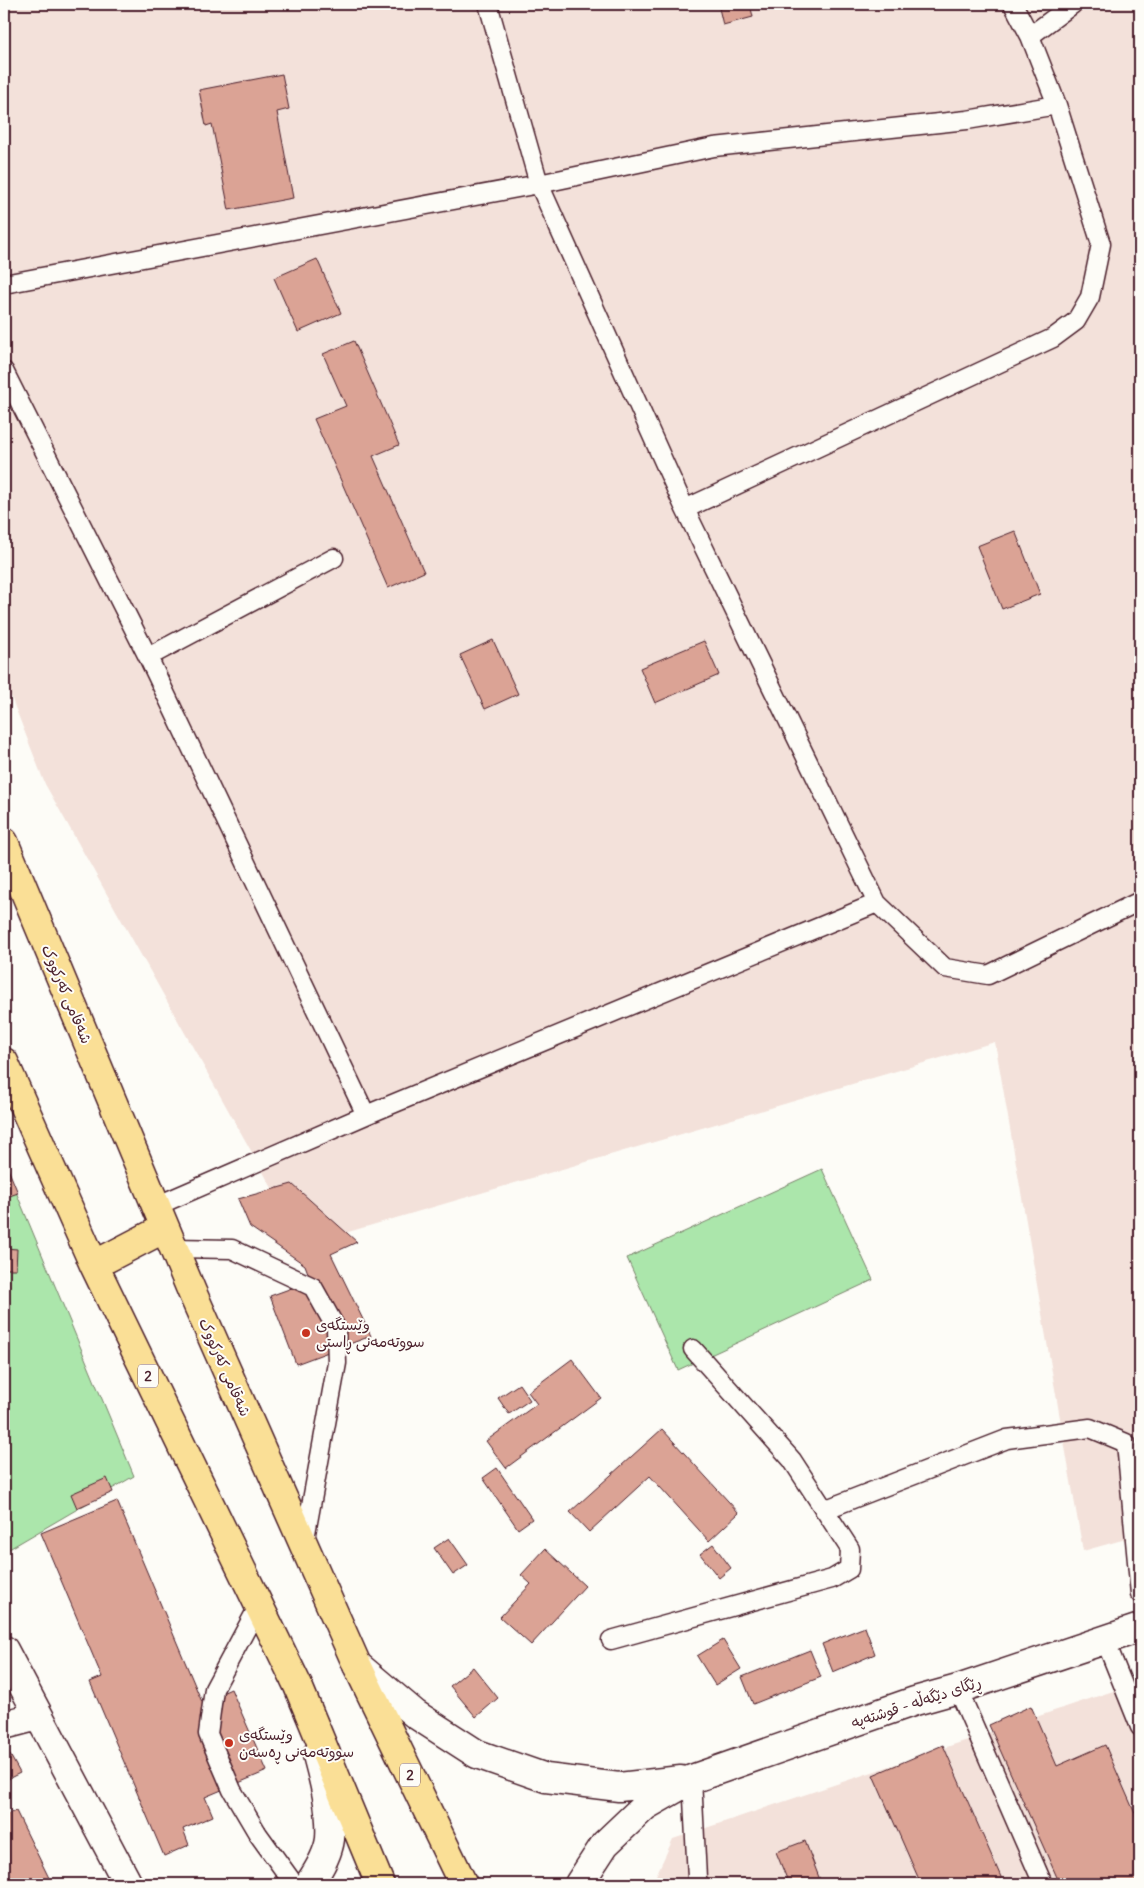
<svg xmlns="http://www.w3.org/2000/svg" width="1144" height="1888" font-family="Delius,'Playpen Sans Arabic',sans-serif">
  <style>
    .built { fill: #f3e1da }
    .green { fill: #abe6ab; stroke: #7a826b }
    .building { fill: #dba395; stroke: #4a1f2b }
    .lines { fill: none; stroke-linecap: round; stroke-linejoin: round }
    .lane-casing { stroke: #4a1f2b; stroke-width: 21 }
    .street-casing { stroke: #4a1f2b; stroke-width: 31 }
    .secondary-casing { stroke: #4a1f2b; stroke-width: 31 }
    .highway-casing { stroke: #4a1f2b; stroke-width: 31 }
    .lane { stroke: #fdfcf7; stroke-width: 18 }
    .street { stroke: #fdfcf7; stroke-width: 28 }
    .secondary { stroke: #fdfcf7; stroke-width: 28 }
    .highway { stroke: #fadf96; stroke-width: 28 }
    .poi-dot { fill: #c8321e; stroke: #fdfcf7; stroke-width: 2 }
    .labels { text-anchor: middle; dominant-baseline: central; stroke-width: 4; stroke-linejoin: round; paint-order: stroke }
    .shield { fill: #fdfcf7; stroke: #806168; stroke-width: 1 }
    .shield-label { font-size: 14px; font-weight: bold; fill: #4a1f2b }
    .street-label { font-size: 15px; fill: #4a1f2b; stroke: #fdfcf7 }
    .poi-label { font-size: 15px; fill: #4a1f2b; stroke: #fdfcf7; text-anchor: start }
  </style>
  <rect width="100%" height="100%" fill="#fdfcf7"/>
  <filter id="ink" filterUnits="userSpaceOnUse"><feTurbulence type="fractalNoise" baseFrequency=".02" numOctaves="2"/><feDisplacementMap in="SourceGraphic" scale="10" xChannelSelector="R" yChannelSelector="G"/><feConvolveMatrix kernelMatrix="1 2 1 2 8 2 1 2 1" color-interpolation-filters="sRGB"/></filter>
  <g filter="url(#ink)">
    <path class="built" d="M4,4H1140V1535L1083,1551L995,1042L304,1245L45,784L4,679Z
      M1140,1682V1884H652L673,1839Z"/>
    <path class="green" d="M4,1163L134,1476L4,1552Z
      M822,1169L873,1280L678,1370L627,1258Z"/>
    <path class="building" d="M718,4H750L753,17L723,25Z
      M282,74L289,109L277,112L293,198L229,210L212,124L206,126L199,90Z
      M317,259L341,313L298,332L274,278Z
      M354,341L399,445L373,456L424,572L388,588L314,419L346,406L323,354Z
      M1015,531L1040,594L1002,609L977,546Z
      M493,640L518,694L485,709L460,655Z
      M704,641L719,675L655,703L640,668Z
      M4,1159L18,1193L4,1198Z
      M292,1184L357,1242L331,1254L371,1336L296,1364L270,1296L311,1281L305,1265L250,1227L238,1199Z
      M4,1248L17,1249L16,1269H4Z
      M572,1359L601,1398L506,1468L486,1441L537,1404L528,1392Z
      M519,1384L530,1400L509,1414L498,1398Z
      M662,1429L739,1513L709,1541L650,1476L589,1532L570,1512Z
      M497,1468L532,1519L518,1529L483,1478Z
      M107,1478L113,1492L77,1508L71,1494Z
      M117,1501L202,1702L231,1689L267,1771L205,1797L213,1816L183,1829L189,1845L164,1856L90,1682L102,1677L41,1533Z
      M449,1538L468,1565L453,1575L434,1548Z
      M713,1544L731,1568L719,1578L700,1554Z
      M545,1549L585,1586L531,1645L500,1617L531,1584L521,1575Z
      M865,1627L875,1654L833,1672L822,1644Z
      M723,1640L741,1669L715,1685L697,1656Z
      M810,1650L821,1677L753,1704L742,1677Z
      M473,1667L498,1698L476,1717L450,1686Z
      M1031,1706L1057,1766L1105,1745L1140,1825V1884H1060L989,1725Z
      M4,1744L20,1773L4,1781Z
      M943,1745L1004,1884H921L873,1775Z
      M16,1811L52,1884H4V1815Z
      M805,1841L820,1880L809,1884H789L776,1852Z"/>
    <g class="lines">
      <defs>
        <path id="lane" d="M488,4L539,184L685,509L877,903
          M1030,36L1073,4
          M4,284L539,184L714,147L967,120L1057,105
          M4,371L148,657L366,1115L877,903L945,968L988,975L1140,901
          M685,509L1053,338L1076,321L1090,297L1101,244L1057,105L1030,36L1013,4
          M148,657L334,558
          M156,1206L366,1115
          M173,1248L232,1249L313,1287L336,1328L337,1363L304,1544
          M824,1510L1007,1439L1090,1428L1126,1443L1140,1594
          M259,1605L214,1689L208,1734L232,1790L258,1834L294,1884
          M611,1640L832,1579L849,1569L850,1549L792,1460L693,1349
          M1105,1640L1140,1727
          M958,1689L1043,1884
          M692,1779L697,1878L699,1884"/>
        <path id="street" d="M4,1650L128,1884
          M4,1725L38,1716"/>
        <path id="secondary" d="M357,1665L415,1714L477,1754L546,1778L619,1787L681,1780
          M309,1884C318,1871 328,1855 330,1839C332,1811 324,1781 317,1755
          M579,1884L605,1844L645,1806L692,1779L915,1701L958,1689L1140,1628"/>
        <path id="highway" d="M4,842L192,1292L357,1665L463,1884
          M4,1062L94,1265L298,1686L380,1884
          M94,1265L165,1228"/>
      </defs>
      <use href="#lane" class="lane-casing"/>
      <use href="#street" class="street-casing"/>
      <use href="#secondary" class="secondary-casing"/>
      <use href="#highway" class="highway-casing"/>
      <use href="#lane" class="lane"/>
      <use href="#street" class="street"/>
      <use href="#secondary" class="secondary"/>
      <use href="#highway" class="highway"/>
    </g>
  </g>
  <g class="poi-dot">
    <circle cx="306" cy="1333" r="5"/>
    <circle cx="229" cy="1743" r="5"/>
  </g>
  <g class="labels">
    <g class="shield">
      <rect x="138" y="1364.5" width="20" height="23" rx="4"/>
      <rect x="400" y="1763.5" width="20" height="23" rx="4"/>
    </g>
    <g class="shield-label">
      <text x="148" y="1376">2</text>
      <text x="410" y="1775">2</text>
    </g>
    <g class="street-label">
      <text transform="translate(67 994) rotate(67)">شەقامی کەرکووک</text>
      <text transform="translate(225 1367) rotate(66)">شەقامی کەرکووک</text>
      <text transform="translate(916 1702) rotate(-18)">ڕێگای دێگەڵە - قوشتەپە</text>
    </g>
    <g class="poi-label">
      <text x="316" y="1324">وێستگەی<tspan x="316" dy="17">سووتەمەنی ڕاستی</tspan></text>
      <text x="239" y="1734">وێستگەی<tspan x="239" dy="17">سووتەمەنی ڕەسەن</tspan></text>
    </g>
  </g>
  <rect width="1144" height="1888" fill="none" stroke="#fdfcf7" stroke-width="20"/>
  <rect x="10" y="10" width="1124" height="1868" fill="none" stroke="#4a1f2b" stroke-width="2" filter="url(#ink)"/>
</svg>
